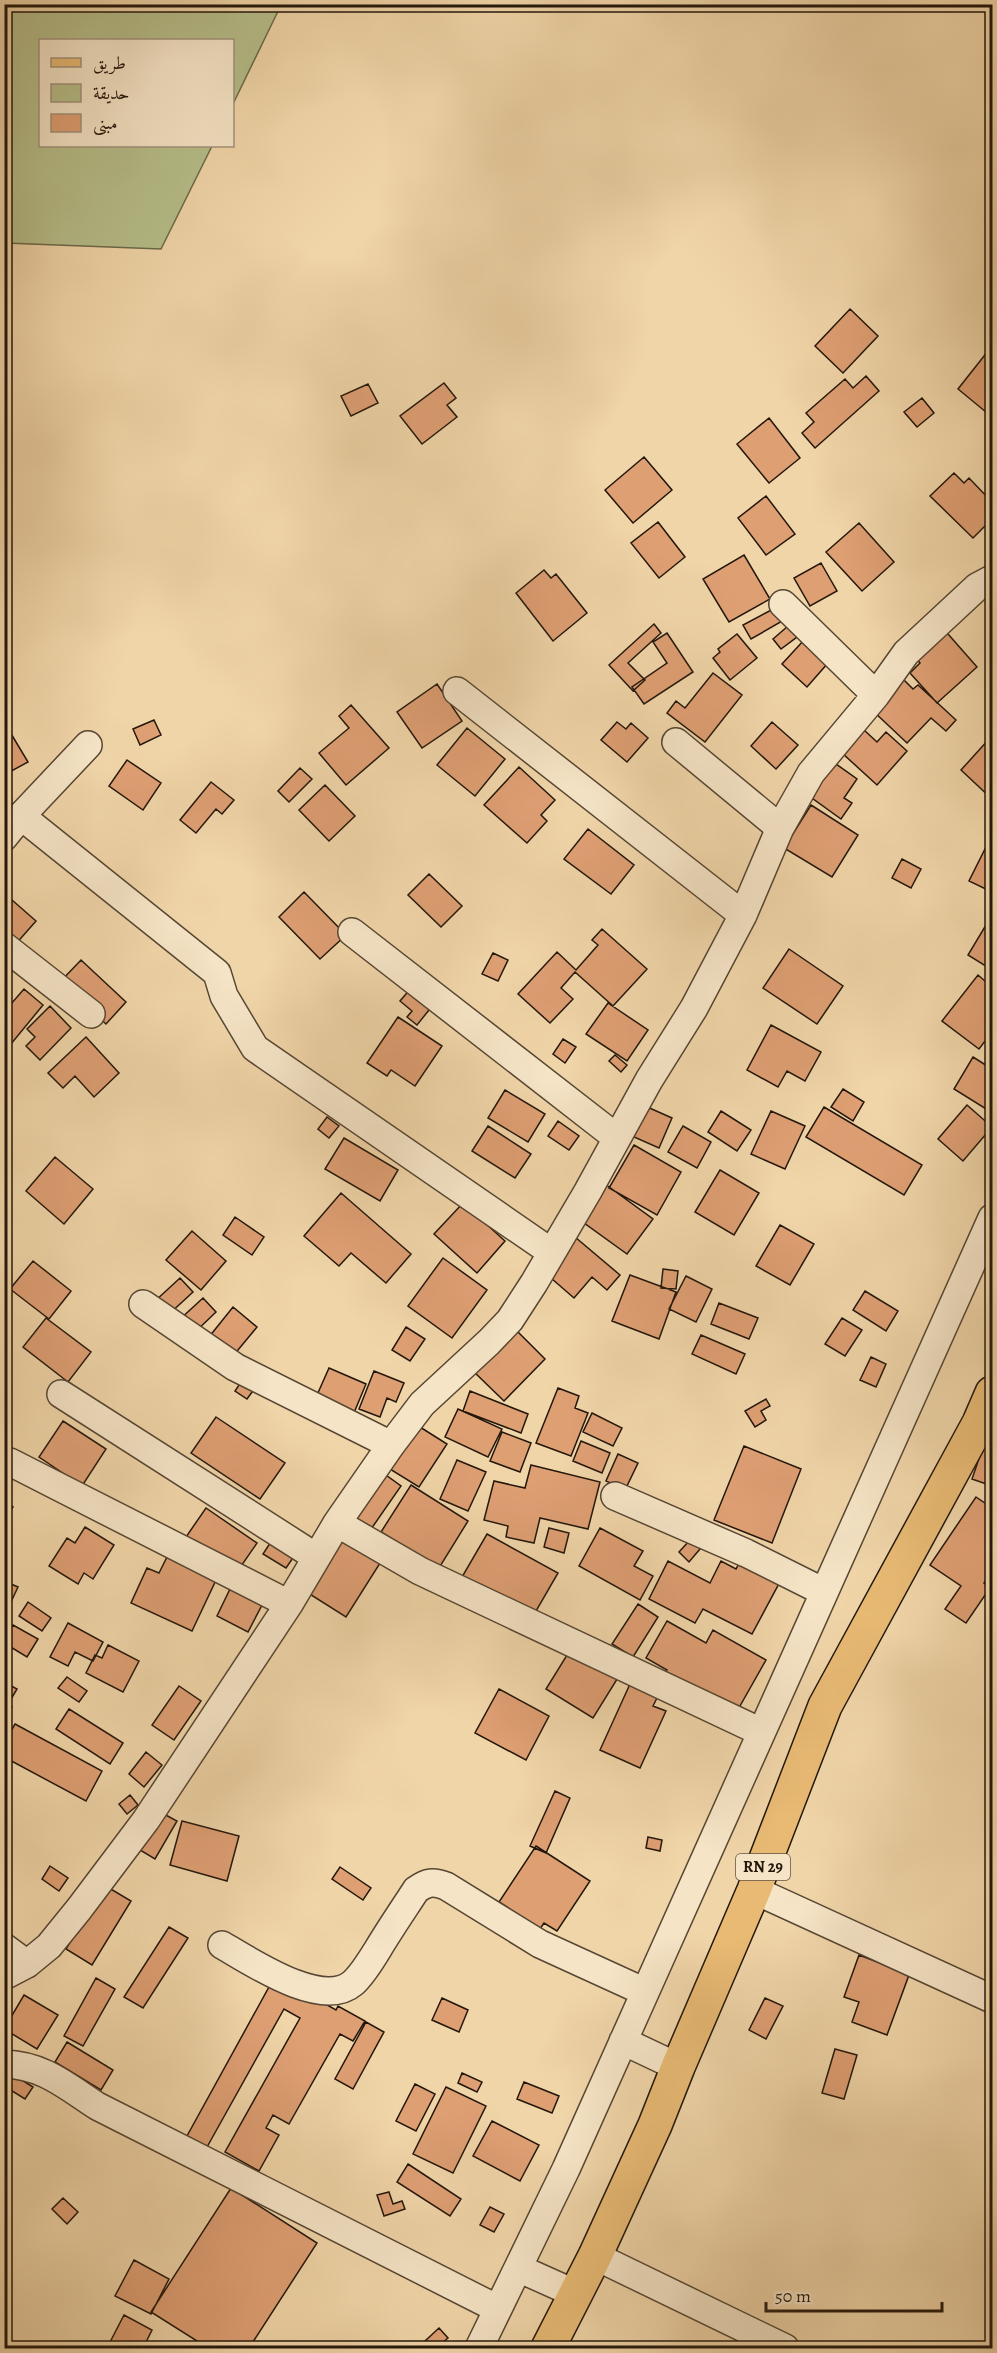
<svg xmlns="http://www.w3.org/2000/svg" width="997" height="2353" font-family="Alegreya,Amiri,serif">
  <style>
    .green { fill: #b6be8a; stroke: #6c6a4b; stroke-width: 1.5 }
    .building { fill: #de9f73; stroke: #23170c; stroke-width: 1.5 }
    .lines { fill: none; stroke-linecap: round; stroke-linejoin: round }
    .minor-casing { stroke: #564633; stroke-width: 30 }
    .major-casing { stroke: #23170c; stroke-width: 36 }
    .minor { stroke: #f5e4c6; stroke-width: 27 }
    .major { stroke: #e8ba74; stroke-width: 33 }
    .labels { text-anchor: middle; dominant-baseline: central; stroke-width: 5; stroke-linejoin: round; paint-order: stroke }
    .shield { fill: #f5e4c6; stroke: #625444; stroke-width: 1.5 }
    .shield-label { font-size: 16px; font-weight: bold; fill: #23170c }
  </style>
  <rect width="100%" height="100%" fill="#f0d5a8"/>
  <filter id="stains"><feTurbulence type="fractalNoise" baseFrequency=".00333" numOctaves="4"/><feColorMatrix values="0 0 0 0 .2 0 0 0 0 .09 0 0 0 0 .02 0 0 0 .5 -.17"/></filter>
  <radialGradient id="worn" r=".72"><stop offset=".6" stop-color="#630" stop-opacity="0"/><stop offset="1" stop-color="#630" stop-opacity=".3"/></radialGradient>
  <path class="green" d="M5,4L281,5L233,104L232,40H40V146H212L161,249L5,243Z"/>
  <path class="building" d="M850,309L878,336L843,373L815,346Z
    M992,346V417L958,389Z
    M866,376L879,391L815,448L802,433L814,422L806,413L845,379L853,388Z
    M444,383L456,398L447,405L457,417L422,444L400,416Z
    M368,384L378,403L351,416L341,396Z
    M922,398L934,413L917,427L904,412Z
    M769,418L800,458L769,483L737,444Z
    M644,457L672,490L633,523L605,490Z
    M954,473L964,483L969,478L992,502V519L973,538L930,496Z
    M766,496L795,534L766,555L738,518Z
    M658,522L685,557L659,578L631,543Z
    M859,523L894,562L862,591L826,552Z
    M744,555L770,599L729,622L703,579Z
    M821,563L837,591L810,606L794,578Z
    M544,570L551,578L556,574L587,613L553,641L516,593Z
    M777,607L784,620L751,639L743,625Z
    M654,624L661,633L628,663L645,680L633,691L609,665Z
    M788,626L797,637L781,649L773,639Z
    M941,626L977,667L937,703L910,673L920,663L911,653Z
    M667,633L693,672L644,704L632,687L667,663L653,642Z
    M737,634L757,658L730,680L713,658L720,652L718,649Z
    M804,640L828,663L807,687L782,664Z
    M713,673L742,695L705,742L667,713L676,701L685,708Z
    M902,678L913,689L918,685L956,720L946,731L931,718L907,743L872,710Z
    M437,684L462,721L422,748L397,712Z
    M351,705L389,748L346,785L319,753L349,728L339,716Z
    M154,720L161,735L140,745L133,729Z
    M4,722L28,762L4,775Z
    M617,722L626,729L631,723L648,738L627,762L601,740Z
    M772,722L798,745L776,769L751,746Z
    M467,728L505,759L475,796L437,765Z
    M864,730L877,742L886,732L907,751L877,785L842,753Z
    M990,738L992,741V799L961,770Z
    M829,759L857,779L844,798L852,803L841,819L805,793Z
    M127,760L161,783L143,810L109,786Z
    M519,767L555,800L541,815L547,821L527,843L484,805Z
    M300,768L312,779L289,802L278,791Z
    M211,782L234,800L222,814L216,809L196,833L180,820Z
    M325,785L355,816L329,841L299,810Z
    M811,805L858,835L832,877L784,848Z
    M588,829L634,865L611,894L564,859Z
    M991,837H992V892L969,881Z
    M902,859L921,869L911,888L892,878Z
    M429,874L462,906L441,927L408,895Z
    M304,892L346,935L320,959L279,917Z
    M4,893L36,921L14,946L4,937Z
    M992,915V970L968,955Z
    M602,929L647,969L613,1006L575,972L561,988L573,999L550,1023L518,994L557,952L576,970L598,945L592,940Z
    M789,949L843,986L817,1024L763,988Z
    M493,953L508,960L498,981L482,974Z
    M81,960L126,1002L106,1024L60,982Z
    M978,975L992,987V1032L979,1049L942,1021Z
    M412,987L433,1005L417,1025L407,1017L412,1011L400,1001Z
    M24,989L43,1005L11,1044L4,1038V1012Z
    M608,1003L648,1030L627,1061L586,1034Z
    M50,1006L71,1028L40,1060L26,1046L35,1037L27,1029Z
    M398,1017L442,1046L415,1086L391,1070L387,1076L367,1063Z
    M771,1025L821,1052L805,1081L787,1071L778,1087L747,1070Z
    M86,1037L119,1073L94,1097L75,1076L63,1088L48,1073Z
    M563,1039L576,1047L565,1063L553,1054Z
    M615,1055L627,1065L621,1072L609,1061Z
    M973,1057L992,1069V1108L991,1112L954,1089Z
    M843,1089L864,1102L853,1121L831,1107Z
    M505,1090L545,1114L528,1142L488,1118Z
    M967,1105L992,1127L963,1161L938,1139Z
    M645,1106L672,1118L659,1148L625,1133Z
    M824,1107L922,1165L904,1195L806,1137Z
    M721,1111L751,1130L737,1151L708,1132Z
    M771,1111L805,1126L785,1169L751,1154Z
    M327,1117L339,1126L329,1138L318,1129Z
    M558,1121L579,1136L569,1150L548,1136Z
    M488,1126L531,1154L515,1178L472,1151Z
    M683,1126L711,1142L697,1168L668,1152Z
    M344,1138L398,1170L380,1201L325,1169Z
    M634,1145L681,1172L657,1215L609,1188Z
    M55,1157L93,1189L64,1224L26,1191Z
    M720,1170L759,1193L734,1235L695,1212Z
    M605,1184L653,1219L627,1254L580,1220Z
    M341,1193L411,1254L386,1283L351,1253L339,1266L304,1236Z
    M463,1203L505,1241L477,1273L434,1234Z
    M235,1217L264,1237L252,1255L223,1235Z
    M780,1225L814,1244L790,1285L756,1266Z
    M192,1231L226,1261L201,1290L166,1260Z
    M575,1237L620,1275L607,1290L592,1277L574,1298L544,1272Z
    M443,1258L487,1290L452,1338L408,1306Z
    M33,1261L71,1291L49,1319L10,1289Z
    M663,1269L678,1271L676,1289L661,1288Z
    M630,1275L676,1292L659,1339L612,1321Z
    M686,1276L712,1289L696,1322L669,1309Z
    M180,1278L193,1292L167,1316L154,1302Z
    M865,1291L898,1311L886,1331L853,1310Z
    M203,1298L216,1312L192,1335L178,1321Z
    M719,1303L758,1318L749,1339L711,1324Z
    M233,1307L257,1327L233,1356L209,1337Z
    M46,1318L91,1352L68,1382L23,1347Z
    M842,1318L862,1330L845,1356L825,1344Z
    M406,1327L425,1339L410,1361L392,1350Z
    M513,1327L545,1359L504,1401L471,1369Z
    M701,1335L745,1354L736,1374L692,1354Z
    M871,1357L886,1364L876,1387L860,1380Z
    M329,1368L366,1384L351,1420L313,1404Z
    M374,1371L404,1383L396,1402L387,1398L380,1417L359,1409Z
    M243,1379L255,1388L247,1399L235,1391Z
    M558,1388L579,1396L575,1408L588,1413L571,1456L536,1443Z
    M470,1391L528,1414L521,1433L463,1411Z
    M766,1399L770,1406L761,1411L766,1420L755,1427L745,1411Z
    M458,1409L502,1429L488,1457L445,1437Z
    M592,1413L622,1428L613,1446L583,1432Z
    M216,1417L285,1463L260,1499L191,1453Z
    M63,1421L106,1449L82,1486L39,1457Z
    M412,1422L447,1444L419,1487L385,1466Z
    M502,1432L531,1443L520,1472L490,1461Z
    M988,1432L992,1434V1486L972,1479Z
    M581,1441L610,1453L602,1473L573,1461Z
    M744,1446L801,1469L772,1543L714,1520Z
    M618,1454L638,1463L625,1490L606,1481Z
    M457,1460L486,1472L468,1511L440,1499Z
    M531,1465L600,1482L588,1529L540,1518L534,1543L506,1537L508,1526L484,1520L494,1481L525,1488Z
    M379,1470L401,1486L369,1532L346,1516Z
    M411,1485L468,1521L439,1568L381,1532Z
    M976,1497L992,1508V1570L984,1583L990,1588L966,1623L945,1609L961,1586L930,1565Z
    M4,1501L13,1507L4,1519Z
    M206,1508L257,1543L237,1572L186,1537Z
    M85,1527L114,1545L93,1579L84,1573L78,1584L49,1566L67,1538L75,1543Z
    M549,1528L569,1533L564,1553L544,1547Z
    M600,1528L643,1551L634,1566L653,1576L640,1600L579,1566Z
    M487,1534L558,1573L532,1618L462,1577Z
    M343,1536L382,1560L346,1617L308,1593Z
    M272,1540L295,1555L286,1568L263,1554Z
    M690,1540L700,1549L689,1562L679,1552Z
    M743,1556L783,1576L752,1634L703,1609L695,1623L649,1599L668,1561L710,1583L721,1561L736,1569Z
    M167,1557L216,1580L192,1631L131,1603L147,1568L159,1573Z
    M4,1581L18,1587L4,1617Z
    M230,1589L262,1605L248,1632L217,1616Z
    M28,1602L51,1618L42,1631L19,1616Z
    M638,1604L658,1617L633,1657L612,1644Z
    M667,1621L706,1643L713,1630L766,1660L736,1713L665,1673L667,1670L646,1658Z
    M68,1623L103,1642L93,1661L75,1652L68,1666L50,1657Z
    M13,1625L38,1639L27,1657L4,1643V1639Z
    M108,1645L139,1661L123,1692L86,1673L95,1655L102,1658Z
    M572,1647L619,1676L593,1718L546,1689Z
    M67,1677L87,1691L79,1702L58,1688Z
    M4,1682L17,1689L7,1706L4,1705Z
    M630,1684L658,1696L653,1706L666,1711L640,1768L600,1750Z
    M179,1686L201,1701L174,1740L152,1725Z
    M499,1689L549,1716L526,1760L475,1733Z
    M4,1703L12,1707L4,1721Z
    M69,1709L123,1743L110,1764L56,1729Z
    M15,1724L102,1771L86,1801L4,1757V1743Z
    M146,1752L162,1765L144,1787L129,1774Z
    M555,1791L570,1798L546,1853L530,1846Z
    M130,1795L138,1805L127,1814L119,1804Z
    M162,1813L177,1821L155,1859L140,1850Z
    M182,1821L239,1836L227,1881L170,1865Z
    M648,1837L662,1840L660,1851L646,1848Z
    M536,1846L590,1881L557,1931L544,1923L540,1929L499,1902Z
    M50,1866L68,1878L59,1891L42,1879Z
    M340,1867L371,1888L363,1900L332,1879Z
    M104,1885L131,1901L92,1965L66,1949Z
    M169,1927L188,1938L143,2008L124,1997Z
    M859,1955L888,1966L913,1964L887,2035L852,2022L859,2002L844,1997Z
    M275,1976L336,2010L338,2006L365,2021L353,2041L340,2034L289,2124L273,2115L266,2128L279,2135L259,2171L225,2152L300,2018L284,2009L207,2147L187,2136Z
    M96,1978L115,1989L83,2046L64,2036Z
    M24,1995L58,2015L37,2049L4,2029Z
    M442,1998L468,2010L459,2032L432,2020Z
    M765,1998L783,2006L766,2039L749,2030Z
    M366,2022L384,2032L353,2089L335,2079Z
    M67,2042L113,2070L101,2090L55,2062Z
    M835,2049L857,2055L844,2099L822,2093Z
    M4,2069L33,2087L25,2099L4,2086Z
    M462,2073L482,2082L477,2092L458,2083Z
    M524,2082L559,2096L552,2113L517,2099Z
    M415,2084L435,2094L416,2131L396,2121Z
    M446,2087L486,2106L453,2173L413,2154Z
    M492,2121L539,2145L520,2181L473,2156Z
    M408,2164L461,2199L450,2216L397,2182Z
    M231,2188L317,2243L249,2348H208L151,2312Z
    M389,2192L393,2204L402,2201L405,2209L384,2216L377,2195Z
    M63,2198L78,2212L67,2224L52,2209Z
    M490,2207L504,2214L494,2232L480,2225Z
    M134,2260L169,2279L151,2314L115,2296Z
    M124,2315L152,2330L143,2348H107Z
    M439,2328L448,2338L436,2348H432L425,2341Z"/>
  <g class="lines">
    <defs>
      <path id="minor" d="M783,604L876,695
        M457,691L743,915
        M676,742L780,828
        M21,816L217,973L224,996L255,1048L551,1252
        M4,837L21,816L88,745
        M352,932L617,1138
        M4,946L91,1014
        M143,1304L235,1367L391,1445
        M61,1394L316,1557
        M10,1462L289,1604
        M615,1496L746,1553L824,1592
        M337,1523L420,1571L761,1732
        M754,1890L992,1999
        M222,1945C250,1961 322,2010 353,1983C363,1974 371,1960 378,1949C390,1929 403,1910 416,1890C427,1882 433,1881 446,1886L540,1944L645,1992
        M4,1947L27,1964
        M4,1976L27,1964L49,1946L79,1909L146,1820L289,1604L337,1523L391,1445L422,1404L489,1342L510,1320L534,1283L588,1191L649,1080L694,1008L743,915L780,828L811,773L876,695L906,653L977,587L992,579
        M623,2041L678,2067
        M4,2064C43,2065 66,2086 97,2106L498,2309
        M595,2256L785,2348
        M518,2268L576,2294
        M479,2348L566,2169L992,1218"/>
      <path id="major" d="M548,2348L595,2256L655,2125L678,2067L754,1890L825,1706L979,1423L992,1393"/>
    </defs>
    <use href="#minor" class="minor-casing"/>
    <use href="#major" class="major-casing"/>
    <use href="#minor" class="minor"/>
    <use href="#major" class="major"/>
  </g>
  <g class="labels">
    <rect class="shield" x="736" y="1854" width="54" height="26" rx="4.5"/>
    <g class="shield-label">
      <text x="763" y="1867">RN 29</text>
    </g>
  </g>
  <rect width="997" height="2353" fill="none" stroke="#f0d5a8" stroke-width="24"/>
  <rect x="6" y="6" width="985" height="2341" fill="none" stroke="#23170c" stroke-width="3"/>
  <rect x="12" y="12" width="973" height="2329" fill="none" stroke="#23170c" stroke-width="1.5"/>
  <rect x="39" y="39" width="195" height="108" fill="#f5e4c6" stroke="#a1927c" stroke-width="1.5"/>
  <rect x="51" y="58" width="30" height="9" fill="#e8ba74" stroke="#a1927c" stroke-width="1.5"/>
  <text x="93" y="69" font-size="18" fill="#23170c">طريق</text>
  <rect x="51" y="84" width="30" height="18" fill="#b6be8a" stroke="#a1927c" stroke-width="1.5"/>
  <text x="93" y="99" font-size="18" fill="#23170c">حديقة</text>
  <rect x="51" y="114" width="30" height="18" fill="#de9f73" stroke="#a1927c" stroke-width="1.5"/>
  <text x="93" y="129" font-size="18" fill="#23170c">مبنى</text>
  <path d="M766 2302v9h176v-9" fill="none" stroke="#23170c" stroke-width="3"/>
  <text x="775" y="2302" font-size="18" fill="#23170c" stroke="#f5e4c6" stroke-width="4.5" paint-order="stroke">50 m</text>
  <rect width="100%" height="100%" filter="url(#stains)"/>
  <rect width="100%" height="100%" fill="url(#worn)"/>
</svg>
